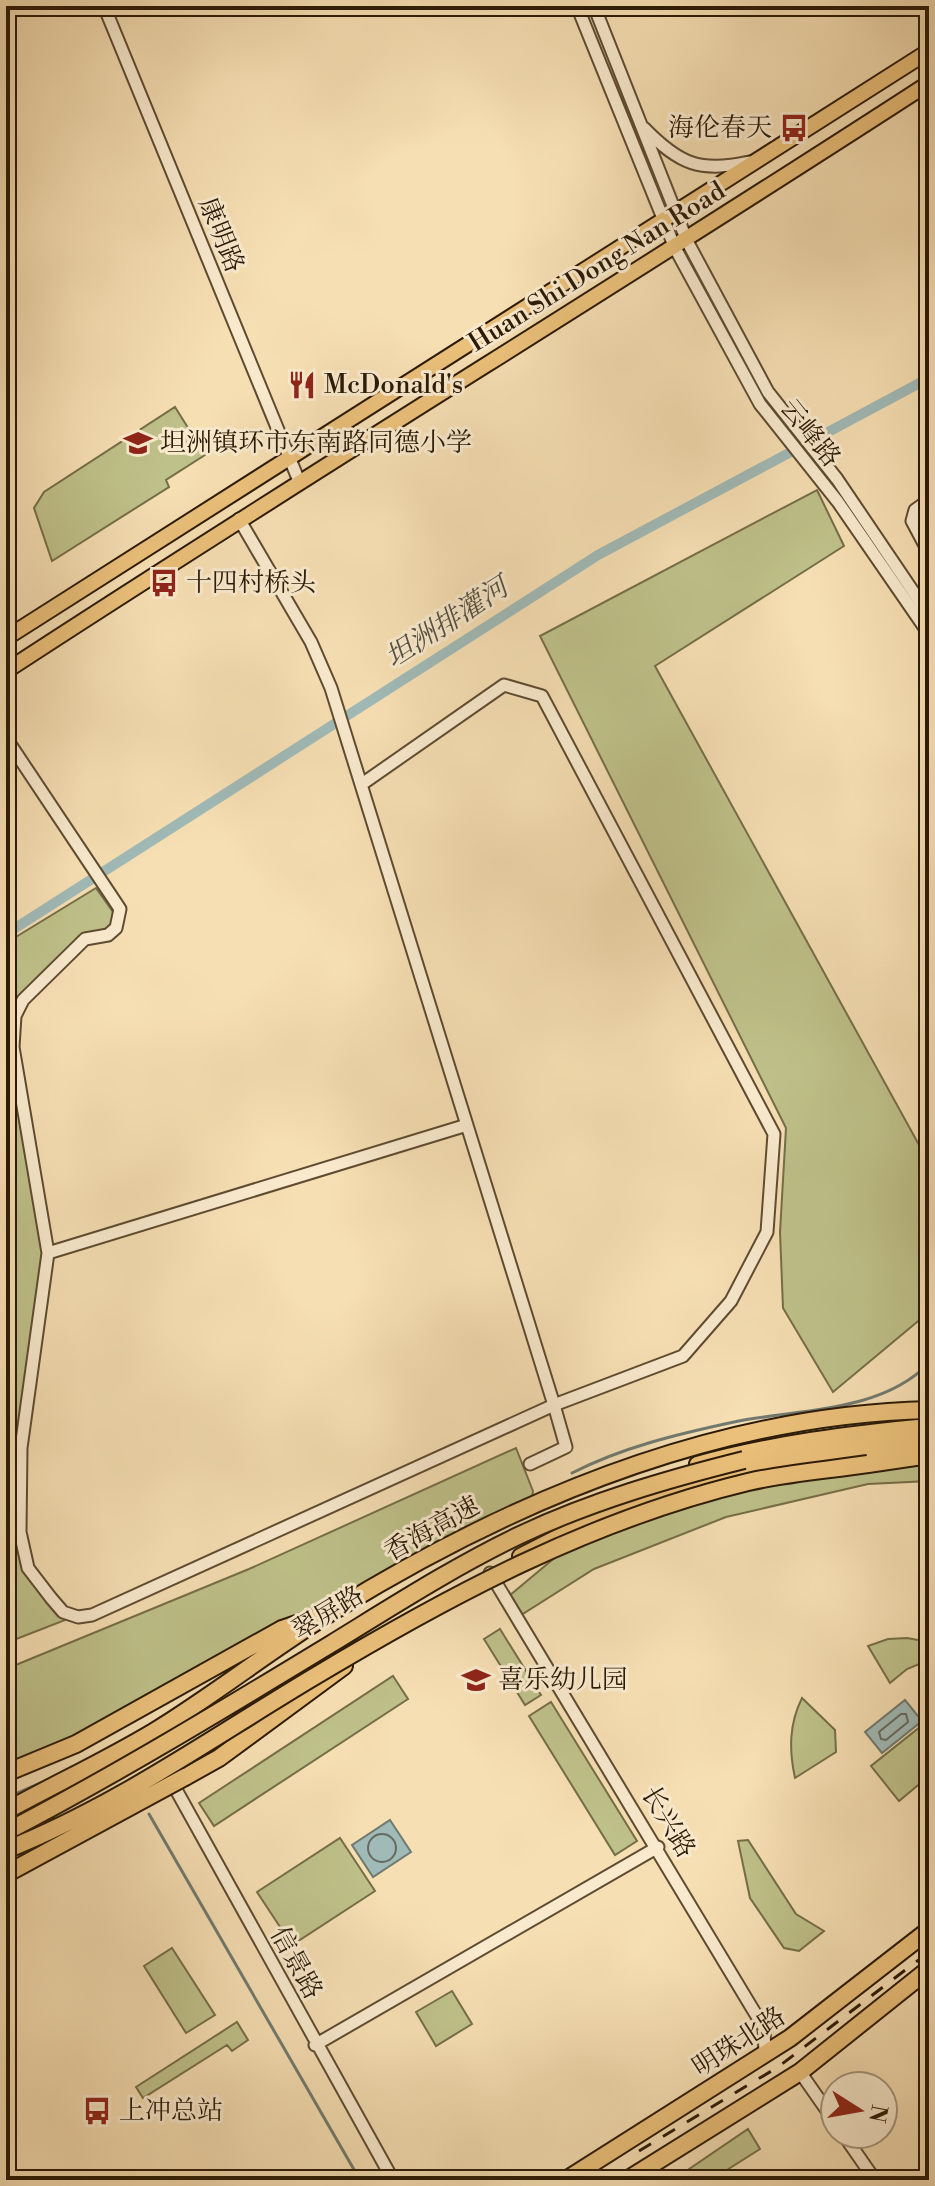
<svg xmlns="http://www.w3.org/2000/svg" width="935" height="2186" font-family="'Libre Bodoni','Noto Serif SC',serif">
  <style>
    .green { fill: #bfc18a; stroke: #756e48; stroke-width: 2 }
    .water { fill: #a0bab7; stroke: #717a70; stroke-width: 2 }
    .lines { fill: none; stroke-linecap: round; stroke-linejoin: round }
    .shore { stroke: #666a5e; stroke-width: 2 }
    .stream { stroke: #717a70; stroke-width: 3 }
    .canal { stroke: #a0bab7; stroke-width: 10 }
    .minor-casing { stroke: #5e4b31; stroke-width: 15 }
    .major-casing { stroke: #2b1a06; stroke-width: 18 }
    .highway-casing { stroke: #2b1a06; stroke-width: 20 }
    .minor { stroke: #f9eace; stroke-width: 11 }
    .major { stroke: #ebc07a; stroke-width: 14 }
    .highway { stroke: #ebc07a; stroke-width: 16 }
    .rail { stroke: #2b1a06; stroke-width: 3; stroke-dasharray: 14 14; stroke-linecap: butt }
    .highway-bridge-casing { stroke: #2b1a06; stroke-width: 20; stroke-linecap: butt }
    .highway-bridge { stroke: #ebc07a; stroke-width: 16 }
    .labels { text-anchor: middle; dominant-baseline: central; stroke-width: 6; stroke-linejoin: round; paint-order: stroke }
    .poi-label { font-size: 26px; fill: #2b1a06; stroke: #f9eace; text-anchor: start }
    .street-label { font-size: 26px; fill: #2b1a06; stroke: #f9eace }
    .water-label { font-size: 28px; font-style: italic; fill: #545244; stroke: #f9eace }
  </style>
  <rect width="100%" height="100%" fill="#f6dfb3"/>
  <filter id="stains"><feTurbulence type="fractalNoise" baseFrequency=".0025" numOctaves="4"/><feColorMatrix values="0 0 0 0 .2 0 0 0 0 .09 0 0 0 0 .02 0 0 0 .5 -.17"/></filter>
  <radialGradient id="worn" r=".72"><stop offset=".6" stop-color="#630" stop-opacity="0"/><stop offset="1" stop-color="#630" stop-opacity=".3"/></radialGradient>
  <path class="green" d="M175,407L205,455L166,480L169,487L52,561L34,508L44,492Z
    M817,490L844,546L655,666L929,1163V1312L833,1392L783,1308L780,1232L786,1128L540,636Z
    M96,888L113,912L112,925L107,930L83,936L11,1016L43,1254L16,1448L24,1570L73,1617L6,1643V943Z
    M516,1448L533,1491L532,1498L162,1697L6,1769V1669L249,1569Z
    M929,1458V1481L868,1484L726,1517L594,1569L521,1615L509,1596L588,1530L745,1481Z
    M500,1629L541,1695L525,1705L484,1639Z
    M907,1638L929,1642V1660L907,1669L890,1683L868,1646L888,1639Z
    M393,1676L408,1699L214,1826L199,1803Z
    M802,1698L835,1730L836,1752L795,1778C789,1750 789,1724 802,1698Z
    M551,1702L637,1841L615,1855L529,1716Z
    M925,1723L929,1728V1776L899,1801L871,1766Z
    M340,1838L375,1891L292,1945L257,1892Z
    M748,1840L796,1914L824,1931L799,1951L784,1948L750,1898L738,1841Z
    M172,1948L215,2015L186,2033L144,1966Z
    M452,1991L472,2024L436,2046L416,2012Z
    M237,2022L248,2040L232,2051L227,2045L143,2098L136,2087Z
    M748,2129L760,2149L711,2180H673Z"/>
  <path class="water" d="M905,1700L922,1721L882,1753L865,1732Z
    M390,1820L411,1852L373,1877L352,1845Z"/>
  <g class="lines">
    <path class="shore" d="M901,1714H906L908,1722L886,1740L881,1739L879,1732Z
      M368 1848a14 14 0 1 1 28 0a14 14 0 1 1-28 0Z"/>
    <path class="stream" d="M572,1473C623,1447 678,1434 734,1422C798,1409 881,1413 929,1363
      M6,1798L54,1777
      M149,1814L360,2180"/>
    <path class="canal" d="M6,934L598,555L929,378"/>
    <defs>
      <path id="minor" d="M104,6L299,481
        M577,6L675,248L760,404L838,502L929,634
        M594,6L687,241L768,392L837,479L929,615
        M644,128C679,164 700,173 749,162
        M929,500L915,510L912,521L929,553
        M239,519L311,642L331,688L554,1405L566,1447L530,1464
        M6,738L120,909L116,928L108,935L85,939L23,1000L15,1016L13,1047L48,1253L21,1448L20,1532L28,1568L51,1598L63,1612L78,1617L92,1615L554,1405L683,1356L731,1301L767,1232L774,1134L542,696L504,685L362,784
        M48,1253L467,1125
        M490,1573L764,2028L765,2055
        M169,1777L393,2180
        M315,2045L658,1847
        M800,2072L835,2122
        M843,2134L875,2180"/>
      <path id="major" d="M6,638L929,51
        M6,671C312,471 623,282 929,83
        M697,1464C773,1443 851,1433 929,1426
        M520,1556C564,1534 607,1510 653,1494C741,1464 836,1451 929,1446"/>
      <path id="highway" d="M744,1460L807,1448L929,1437
        M868,1464L929,1455
        M6,1773L76,1744L282,1629L314,1618
        M185,1777L219,1758L344,1666
        M6,1811C55,1784 107,1760 155,1731C217,1693 274,1647 335,1610C515,1499 716,1415 929,1410
        M566,2180L790,2038L929,1930
        M627,2180L800,2072L929,1969"/>
    </defs>
    <use href="#minor" class="minor-casing"/>
    <use href="#major" class="major-casing"/>
    <use href="#highway" class="highway-casing"/>
    <use href="#minor" class="minor"/>
    <use href="#major" class="major"/>
    <use href="#highway" class="highway"/>
    <path class="rail" d="M639,2151L778,2067L929,1952"/>
    <defs>
      <path id="highway-bridge" d="M6,1832C117,1774 224,1709 331,1644C393,1606 455,1566 520,1535C592,1501 668,1479 744,1460
        M6,1850C118,1805 210,1739 312,1678C450,1595 590,1520 748,1482C787,1473 828,1470 868,1464
        M6,1874L185,1777"/>
    </defs>
    <use href="#highway-bridge" class="highway-bridge-casing"/>
    <use href="#highway-bridge" class="highway-bridge"/>
  </g>
  <defs>
    <symbol id="bus-bare" viewBox="-9 -9 18 18"><path d="M-5-6H5V4H4V6H2V4H-2V6H-4V4H-5ZM-3.5-4V0h7V-4ZM-3.5 1.2v1.5H-2V1.2ZM2 1.2v1.5H3.5V1.2Z" fill="#8f2418" stroke="#f9eace" stroke-width="2.5" paint-order="stroke"/></symbol>
    <symbol id="restaurant-bare" viewBox="-9 -9 18 18"><path d="M-5-6h1v4h1v-4h1v4h1v-4h1v5L-1.5 .5V6h-2V.5L-5-1ZM5-6V6H3V1.5H1.5Q1.5-4 5-6Z" fill="#8f2418" stroke="#f9eace" stroke-width="2.5" paint-order="stroke"/></symbol>
    <symbol id="school-bare" viewBox="-9 -9 18 18"><path d="M0-5L7-2L0 1L-7-2ZM-4 1L0 2.5L4 1V4Q0 6-4 4Z" fill="#8f2418" stroke="#f9eace" stroke-width="2.5" paint-order="stroke"/></symbol>
  </defs>
  <g fill-rule="evenodd">
    <use href="#bus-bare" x="774" y="108" width="40" height="40"/>
    <use href="#restaurant-bare" x="282" y="365" width="40" height="40"/>
    <use href="#school-bare" x="118" y="423" width="40" height="40"/>
    <use href="#bus-bare" x="144" y="563" width="40" height="40"/>
    <use href="#school-bare" x="456" y="1660" width="40" height="40"/>
    <use href="#bus-bare" x="77" y="2091" width="40" height="40"/>
  </g>
  <g class="labels">
    <g class="poi-label">
      <text x="772" y="128" text-anchor="end">海伦春天</text>
      <text x="324" y="385">McDonald's</text>
      <text x="160" y="443">坦洲镇环市东南路同德小学</text>
      <text x="186" y="583">十四村桥头</text>
      <text x="498" y="1680">喜乐幼儿园</text>
      <text x="119" y="2111">上冲总站</text>
    </g>
    <g class="street-label">
      <text transform="translate(221 235) rotate(68)">康明路</text>
      <text transform="translate(597 267) rotate(-32)">Huan Shi Dong Nan Road</text>
      <text transform="translate(810 433) rotate(51)">云峰路</text>
      <text transform="translate(432 1529) rotate(-29)">香海高速</text>
      <text transform="translate(328 1613) rotate(-31)">翠屏路</text>
      <text transform="translate(668 1822) rotate(59)">长兴路</text>
      <text transform="translate(296 1963) rotate(61)">信景路</text>
      <text transform="translate(739 2042) rotate(-33)">明珠北路</text>
    </g>
    <g class="water-label">
      <text transform="translate(447 623) rotate(-33)">坦洲排灌河</text>
    </g>
  </g>
  <rect width="935" height="2186" fill="none" stroke="#f6dfb3" stroke-width="32"/>
  <rect x="8" y="8" width="919" height="2170" fill="none" stroke="#2b1a06" stroke-width="4"/>
  <rect x="16" y="16" width="903" height="2154" fill="none" stroke="#2b1a06" stroke-width="2"/>
  <g transform="translate(859 2110) rotate(101)"><circle r="38" fill="#f9eace" stroke="#a7977e" stroke-width="2"/>
  <path d="M0-6L14 30L0 20L-14 30Z" fill="#8f2418"/>
  <text y="-12" font-size="22" font-weight="bold" text-anchor="middle" fill="#2b1a06">N</text>
  </g>
  <rect width="100%" height="100%" filter="url(#stains)"/>
  <rect width="100%" height="100%" fill="url(#worn)"/>
</svg>
